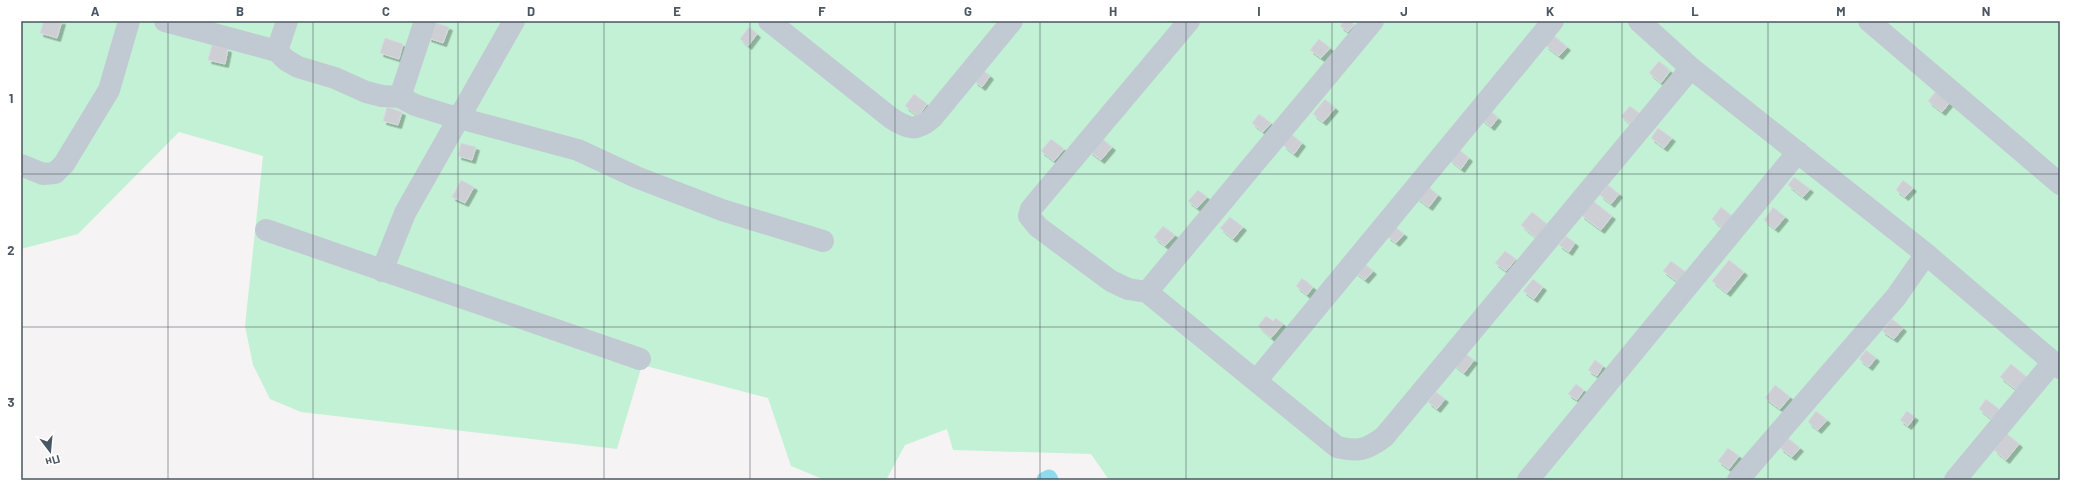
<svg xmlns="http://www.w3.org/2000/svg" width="2081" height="501" font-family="Barlow,sans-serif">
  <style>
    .green { fill: #c3f1d5 }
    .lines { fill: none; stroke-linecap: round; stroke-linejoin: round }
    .canal { stroke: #90daee; stroke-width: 17 }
    .building { fill: #cdcfd5; stroke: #d7d9de; filter: url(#shadow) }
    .minor { stroke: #c1cad2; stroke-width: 22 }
    .grid { fill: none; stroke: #4a5661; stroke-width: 1; stroke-opacity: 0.55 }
    .neatline { fill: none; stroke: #4a5661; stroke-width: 1.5 }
    .grid-label { font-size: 13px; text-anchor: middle; font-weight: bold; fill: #4a5661 }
  </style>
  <defs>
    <filter id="shadow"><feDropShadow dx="3.5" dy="3.5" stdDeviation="0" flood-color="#0004"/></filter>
  </defs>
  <rect width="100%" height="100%" fill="#f5f3f3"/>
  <path class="green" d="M21,21H2060V480H1109L1091,454L953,450L947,429L905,445L886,480H825L791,466L768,398L642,365L617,449L301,412L270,399L253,365L245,326L263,156L179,132L78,234L21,249Z"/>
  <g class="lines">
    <path class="canal" d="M1045,480L1049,478L1050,480"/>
  </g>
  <path class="building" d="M44,21H62L57,38L40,33Z
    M1344,21H1350L1354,25L1348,32L1340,26Z
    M433,22L449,27L443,43L428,38Z
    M749,27L757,34L748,46L740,39Z
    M1553,35L1567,47L1559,56L1545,45Z
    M385,38L403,44L399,59L380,53Z
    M1319,39L1330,48L1321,58L1310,50Z
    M212,45L228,49L225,64L208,60Z
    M1659,61L1670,71L1661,83L1649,73Z
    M983,70L990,76L982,87L974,81Z
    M1937,90L1951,101L1942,112L1928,101Z
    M914,94L927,104L918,116L905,106Z
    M1325,99L1335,108L1323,122L1313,114Z
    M1630,106L1639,113L1630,124L1621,116Z
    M387,107L402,112L398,125L383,121Z
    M1487,108L1498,118L1491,127L1479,117Z
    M1259,114L1271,123L1263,132L1252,123Z
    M1658,128L1672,138L1664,148L1651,138Z
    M1291,134L1302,143L1294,154L1283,145Z
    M1100,137L1112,147L1101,160L1089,151Z
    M1051,139L1064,149L1054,161L1041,151Z
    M461,143L476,147L472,160L458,156Z
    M1456,147L1469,158L1461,169L1448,158Z
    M1794,177L1810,189L1803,197L1788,185Z
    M461,180L474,187L465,203L452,197Z
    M1903,180L1913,188L1905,197L1896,190Z
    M1426,185L1438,195L1429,207L1416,197Z
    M1608,185L1619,194L1611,204L1600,195Z
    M1198,190L1207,197L1197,208L1188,201Z
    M1593,201L1612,216L1601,230L1581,215Z
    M1721,207L1733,217L1724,229L1712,219Z
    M1773,207L1785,217L1775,229L1764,220Z
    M1532,212L1547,224L1536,238L1521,225Z
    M1230,217L1243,227L1233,239L1220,228Z
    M1163,226L1175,235L1165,246L1154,237Z
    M1394,226L1404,234L1396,243L1387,236Z
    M1566,236L1575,243L1569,252L1559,245Z
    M1505,251L1516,259L1506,271L1495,263Z
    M1729,260L1744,272L1727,293L1712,281Z
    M1361,261L1373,271L1365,280L1354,271Z
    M1671,261L1686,272L1678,282L1663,271Z
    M1302,278L1313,287L1307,295L1296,286Z
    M1533,279L1543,287L1534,299L1523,291Z
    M1266,316L1273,321L1276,318L1283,324L1271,338L1258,326Z
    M1892,319L1903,328L1894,339L1882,331Z
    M1866,350L1876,358L1869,367L1859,359Z
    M1463,352L1474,360L1464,373L1453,364Z
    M1595,360L1603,366L1597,376L1588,370Z
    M2011,364L2028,378L2018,391L2000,377Z
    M1576,384L1584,390L1577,400L1568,394Z
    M1775,385L1790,397L1780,409L1765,398Z
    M1436,392L1445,399L1437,409L1428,402Z
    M1986,399L2000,410L1993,420L1979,409Z
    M1816,411L1827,420L1818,430L1808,422Z
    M1907,411L1915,417L1908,426L1900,420Z
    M2007,434L2019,444L2006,460L1994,450Z
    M1788,438L1800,448L1792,457L1780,448Z
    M1728,448L1739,456L1729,469L1718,461Z"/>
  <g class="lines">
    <path class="minor" d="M165,21L277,51L286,60L298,67L335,78L366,92L382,96L400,97L415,105L444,114L578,150L636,177L722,210L823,241
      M769,21L891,118C908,129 916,132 932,118L1012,21
      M1189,21L1035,204L1031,209L1029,216L1038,227L1111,281L1128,289L1147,292L1337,447C1359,452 1366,450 1384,437L1691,68
      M1639,21L1691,68L1926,254L2060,368
      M1869,21L2060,184
      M277,51L287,21
      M400,97L425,21
      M21,165L43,174L55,173L64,164L109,90L129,21
      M266,230L640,359
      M382,271L405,213L514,21
      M1147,292L1373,21
      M1256,381L1553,21
      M1528,480L1798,152
      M1738,480L1896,297L1926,254
      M1955,480L2053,362"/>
  </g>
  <path class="grid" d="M168,21V480M313,21V480M458,21V480M604,21V480M750,21V480M895,21V480M1040,21V480M1186,21V480M1332,21V480M1477,21V480M1622,21V480M1768,21V480M1914,21V480M21,174H2060M21,327H2060"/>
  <rect width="2081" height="501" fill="none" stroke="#ffffff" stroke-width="44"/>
  <g transform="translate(50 451) rotate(164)" stroke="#ffffff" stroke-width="3" paint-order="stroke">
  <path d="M0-3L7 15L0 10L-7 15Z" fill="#4a5661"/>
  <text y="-6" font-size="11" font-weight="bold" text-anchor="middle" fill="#4a5661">Пн</text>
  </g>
  <rect x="22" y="22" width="2037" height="457" class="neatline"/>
  <g class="grid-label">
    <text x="95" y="16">A</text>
    <text x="240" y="16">B</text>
    <text x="386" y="16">C</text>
    <text x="531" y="16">D</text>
    <text x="677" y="16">E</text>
    <text x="822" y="16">F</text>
    <text x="968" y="16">G</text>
    <text x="1113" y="16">H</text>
    <text x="1259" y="16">I</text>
    <text x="1404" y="16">J</text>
    <text x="1550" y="16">K</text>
    <text x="1695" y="16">L</text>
    <text x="1841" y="16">M</text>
    <text x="1986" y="16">N</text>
    <text x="11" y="103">1</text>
    <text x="11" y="255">2</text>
    <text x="11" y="407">3</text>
  </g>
</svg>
